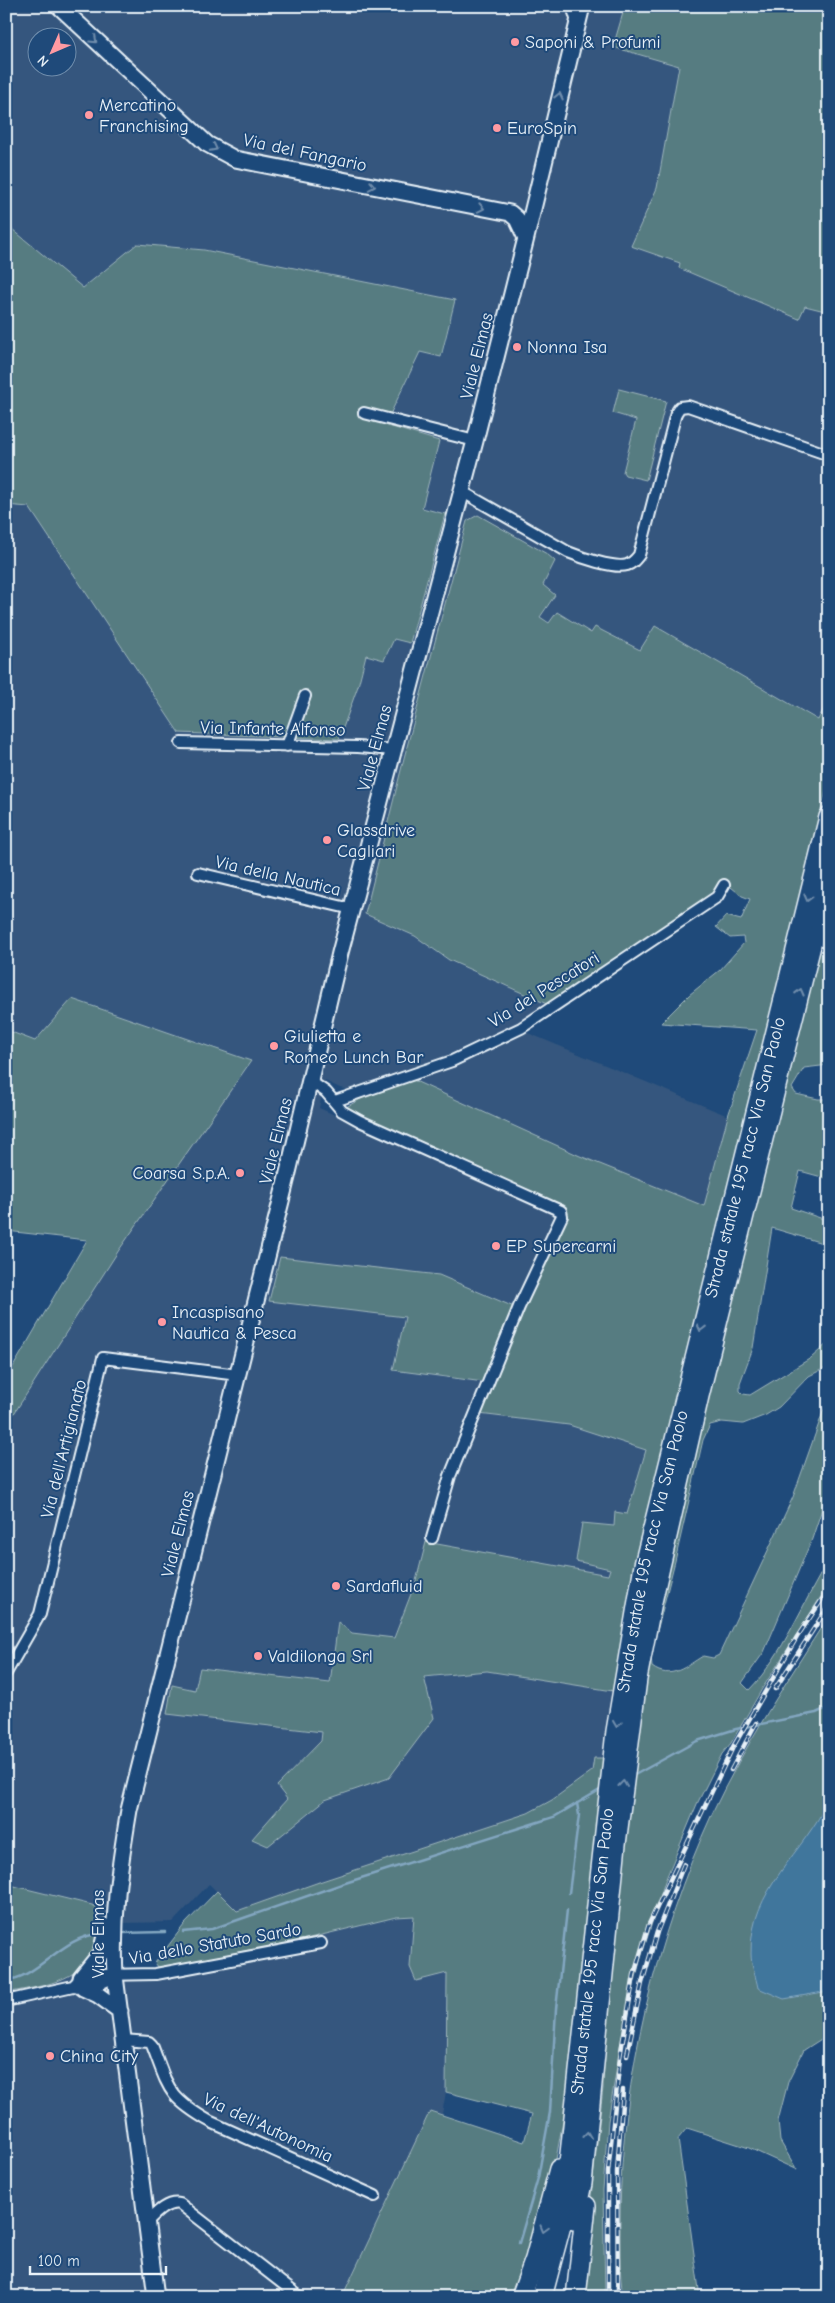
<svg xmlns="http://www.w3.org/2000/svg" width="835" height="2303" font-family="'Comic Neue',sans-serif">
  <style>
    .built { fill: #35577e; fill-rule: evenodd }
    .green { fill: #567b81; stroke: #9fb6bc }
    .water { fill: #40769c; stroke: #83a7c1 }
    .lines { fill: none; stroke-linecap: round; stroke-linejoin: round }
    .stream { stroke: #83a7c1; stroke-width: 2.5 }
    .street-casing { stroke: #e8f1f8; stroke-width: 14 }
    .secondary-casing { stroke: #e8f1f8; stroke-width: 19 }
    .highway-casing { stroke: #e8f1f8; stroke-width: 22 }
    .street { stroke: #1f4a7a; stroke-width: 10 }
    .secondary { stroke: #1f4a7a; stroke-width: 15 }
    .highway { stroke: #1f4a7a; stroke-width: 19 }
    .rail-casing { stroke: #e8f1f8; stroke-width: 4.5 }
    .rail { stroke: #1f4a7a; stroke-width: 2.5; stroke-dasharray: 8; stroke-linecap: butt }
    .oneway { stroke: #6f8dac }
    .poi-dot { fill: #ff9aa2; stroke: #1f4a7a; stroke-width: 2 }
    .labels { text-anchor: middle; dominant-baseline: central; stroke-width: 4; stroke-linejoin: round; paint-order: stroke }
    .poi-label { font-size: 18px; fill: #e8f1f8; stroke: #1f4a7a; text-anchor: start }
    .street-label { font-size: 18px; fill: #e8f1f8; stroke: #1f4a7a }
  </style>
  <rect width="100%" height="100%" fill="#1f4a7a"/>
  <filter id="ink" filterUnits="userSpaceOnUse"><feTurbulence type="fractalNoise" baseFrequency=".02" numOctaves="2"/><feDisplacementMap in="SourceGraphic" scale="10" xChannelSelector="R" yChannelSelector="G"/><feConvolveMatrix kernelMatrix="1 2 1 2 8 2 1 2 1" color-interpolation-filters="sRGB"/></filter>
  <g filter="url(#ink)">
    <path class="built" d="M6,6H625L614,47L679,65L657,188L632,246L680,263L679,267L799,319L805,306L829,312V698L819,720L655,626L641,651L595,627L591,634L557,612L550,623L540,617L555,595L467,521L404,758L366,914L415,936L449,960L549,1005L516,1028L728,1116L704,1207L580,1156L413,1080L370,1094L340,1088L325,1081L319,1108L558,1214L514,1307L439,1275L403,1272L270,1300L406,1317L393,1370L484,1382L480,1414L569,1425L646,1450L627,1514L614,1526L582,1523L611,1569L608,1575L426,1542L416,1581L394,1638L352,1633L338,1622L330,1683L200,1668L195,1690L173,1685L194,1717L322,1732L321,1741L277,1786L287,1799L252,1839L268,1846L325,1800L389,1777L423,1678L487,1671L614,1691L604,1758L592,1771L552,1800L528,1813L322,1881L237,1911L209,1884L173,1922L119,1923L120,1954L122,1967L126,1970L159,1968L249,1950H260L396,1917L414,1916L410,1967L416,1980L447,1973L446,2092L442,2114L430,2112L342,2297H6V1993L51,1983L98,1909L92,1905L6,1884V1426L137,1222L251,1061L73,999L35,1041L6,1030V913L10,903L6,901V505L29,507L179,733L358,686L366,655L394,639L410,643L445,514L422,508L385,426L420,352L442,357L455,300L204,250L137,244L83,288L6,224ZM38,38H68V68H38Z"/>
    <path class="green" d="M625,6H829V312L805,306L799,319L679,268L680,263L631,246L657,188L679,66L613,47Z
      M6,224L83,288L137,244L204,250L455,300L441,357L420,352L385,425L439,441L422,508L445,514L410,643L394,639L384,660L366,655L358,686L339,739L179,733L29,507L6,505Z
      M619,389L666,401L646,480L625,475L623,472L636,420L613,413Z
      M478,515L547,554L555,561L543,585L555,595L540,617L549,623L557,612L591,633L595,627L640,650L655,626L818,720L829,698V778L683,1380L680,1511L829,902V1065L804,1068L792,1088L796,1094L818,1099H829V1179L800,1171L791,1208L829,1221V1245L772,1228L753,1348L740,1383V1391L743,1394L750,1395L811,1358L829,1342V1366L809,1376L779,1407L766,1415L743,1424L722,1422L710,1425L703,1440L675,1561L651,1655L652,1667C671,1681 686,1666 703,1656L713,1658L719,1655L793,1497L829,1395V1488L812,1539L764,1652L742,1683L749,1690C784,1654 802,1603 829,1560V1584L762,1689L731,1743L722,1754L697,1804L665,1881L640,1961L622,2035L608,2121L603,2190L605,2297H580L603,2088V2059L577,2042L551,2187L517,2297H342L430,2111L524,2142L532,2114L446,2092L447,1973L416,1981L410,1967L414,1916L396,1917L260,1950H249L159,1968L155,1963L184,1925L217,1891L237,1911L322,1881L528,1813L552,1800L592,1771L594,1758H604L613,1691L487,1671L424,1677L434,1718L389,1778L325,1800L268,1846L252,1839L287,1799L277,1786L321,1741L322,1732L167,1714L172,1685L195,1690L200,1668L330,1683L338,1622L352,1633L394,1638L416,1581L426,1542L608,1575L610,1569L576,1561L582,1523L614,1526L615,1512L627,1514L646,1450L569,1425L479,1414L566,1215L357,1115L346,1107L370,1094L413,1080L580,1156L704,1206L728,1116L757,1030L661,1023L689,995L720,970L744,943L743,937L730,938L716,927L726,916L741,920L750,899L742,896L721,879L711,895L549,1005L449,960L415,936L365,914L404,758L467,521Z
      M72,999L251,1061L119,1250L6,1426V1379L87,1240L6,1231V1030L35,1041Z
      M280,1257L439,1275L514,1307L484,1382L393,1370L405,1317L269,1301Z
      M829,1615V2034L804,2050L788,2082L778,2121L780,2141L797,2170L749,2148L687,2128L678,2139L700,2297H623C619,2270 620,2241 620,2214C622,2077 655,1938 712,1814C745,1744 788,1680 829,1615Z
      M6,1884L92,1905L98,1908C98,1919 101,1937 96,1947C80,1983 40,1986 6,1993Z"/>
    <path class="water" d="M829,1799V1991L784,1999L758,1988C756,1977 751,1965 751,1954C749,1890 805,1852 829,1799Z"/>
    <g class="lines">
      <path class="stream" d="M631,1777L697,1741L736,1729L816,1713L829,1707
        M569,1893L579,1815L577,1803
        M183,1932L212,1929L342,1884L554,1817L603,1788
        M122,1933L165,1932
        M6,1980C37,1979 62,1936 99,1934
        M519,2243L538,2178L550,2112L556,2009L567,1910"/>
      <defs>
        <path id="street" d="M572,6L577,22
          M364,413L475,441
          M461,491L568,552C580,557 614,569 627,565C633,563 635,560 639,555L676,413L680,407L688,406L829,455
          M181,743L358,747L394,750
          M287,746L305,696
          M198,873L352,909
          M310,1081L326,1092L342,1111L360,1121L561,1211L562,1216L519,1307L450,1476L432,1538
          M335,1101L452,1061L521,1028L717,897L724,885
          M6,1673L40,1614L103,1358L238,1375
          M73,1986L81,1978L103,1975L156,1974L321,1943
          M6,2001L73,1986C89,1990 102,1984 115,1976
          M123,2040L149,2042L152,2045C169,2089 167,2097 211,2122L375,2196
          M147,2222C156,2213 167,2201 180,2204L300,2297"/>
        <path id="secondary" d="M59,6L207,144L235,159L510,213L517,219L526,238
          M81,1978L101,1953L107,1927
          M83,1988L98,1995L120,2011
          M156,2297L115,1976C112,1916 119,1869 129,1810L287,1177L340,953L475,441L526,238L582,6"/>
        <g id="highway">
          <path d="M574,2220L582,2183L616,1844L637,1679L652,1602L699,1396L829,873"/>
          <path d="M521,2297L535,2259L559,2169"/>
          <path id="s1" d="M542,2297L563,2218L616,1731L644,1565L829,817"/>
          <path d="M576,2297L586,2206"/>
        </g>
      </defs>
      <use href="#street" class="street-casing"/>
      <use href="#secondary" class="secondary-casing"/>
      <use href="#highway" class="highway-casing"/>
      <use href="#street" class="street"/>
      <use href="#secondary" class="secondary"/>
      <use href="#highway" class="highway"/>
      <defs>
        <path id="rail" d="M775,1689L829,1605
          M731,1770L756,1723
          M627,2055L642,1983L657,1932L684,1864
          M608,2297V2172L620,2057L634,1975L649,1924L733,1747L797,1637L829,1589
          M618,2297L617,2172L623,2090"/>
      </defs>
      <use href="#rail" class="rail-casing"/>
      <use href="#rail" class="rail"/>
    </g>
    <defs><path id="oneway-chevron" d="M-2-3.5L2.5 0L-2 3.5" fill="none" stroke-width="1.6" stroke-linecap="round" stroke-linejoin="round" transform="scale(1.25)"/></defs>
    <g class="oneway">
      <use href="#oneway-chevron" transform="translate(94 40) rotate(43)"/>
      <use href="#oneway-chevron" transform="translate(559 96) rotate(-77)"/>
      <use href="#oneway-chevron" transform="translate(214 148) rotate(27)"/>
      <use href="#oneway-chevron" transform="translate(372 186) rotate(11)"/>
      <use href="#oneway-chevron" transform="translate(481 208) rotate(11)"/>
      <use href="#oneway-chevron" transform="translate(808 898) rotate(104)"/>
      <use href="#oneway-chevron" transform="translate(800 992) rotate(-76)"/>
      <use href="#oneway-chevron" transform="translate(701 1328) rotate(104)"/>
      <use href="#oneway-chevron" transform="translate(617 1724) rotate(98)"/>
      <use href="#oneway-chevron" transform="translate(623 1784) rotate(-84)"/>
      <use href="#oneway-chevron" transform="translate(587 2135) rotate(-84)"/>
      <use href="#oneway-chevron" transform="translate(544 2229) rotate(106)"/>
    </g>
  </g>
  <g class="poi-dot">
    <circle cx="515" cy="42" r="5"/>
    <circle cx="89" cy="115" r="5"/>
    <circle cx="497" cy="128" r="5"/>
    <circle cx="517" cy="347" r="5"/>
    <circle cx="327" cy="840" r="5"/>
    <circle cx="274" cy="1046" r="5"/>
    <circle cx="240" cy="1173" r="5"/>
    <circle cx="496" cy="1246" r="5"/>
    <circle cx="162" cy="1322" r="5"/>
    <circle cx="336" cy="1586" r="5"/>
    <circle cx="258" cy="1656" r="5"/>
    <circle cx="50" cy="2056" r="5"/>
  </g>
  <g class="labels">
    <g class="poi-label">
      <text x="525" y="42">Saponi &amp; Profumi</text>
      <text x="99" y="105">Mercatino<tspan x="99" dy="21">Franchising</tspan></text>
      <text x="507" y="128">EuroSpin</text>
      <text x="527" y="347">Nonna Isa</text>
      <text x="337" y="830">Glassdrive<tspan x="337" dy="21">Cagliari</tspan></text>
      <text x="284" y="1036">Giulietta e<tspan x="284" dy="21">Romeo Lunch Bar</tspan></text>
      <text x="230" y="1173" text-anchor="end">Coarsa S.p.A.</text>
      <text x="506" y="1246">EP Supercarni</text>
      <text x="172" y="1312">Incaspisano<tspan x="172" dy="21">Nautica &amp; Pesca</tspan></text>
      <text x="346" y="1586">Sardafluid</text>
      <text x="268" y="1656">Valdilonga Srl</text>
      <text x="60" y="2056">China City</text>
    </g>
    <g class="street-label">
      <text transform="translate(305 153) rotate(12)">Via del Fangario</text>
      <text transform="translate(477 356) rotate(-76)">Viale Elmas</text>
      <text transform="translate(273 729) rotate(1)">Via Infante Alfonso</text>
      <text transform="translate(375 748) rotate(-75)">Viale Elmas</text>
      <text transform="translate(278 876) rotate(13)">Via della Nautica</text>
      <text transform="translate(544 990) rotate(-32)">Via dei Pescatori</text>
      <text transform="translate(276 1141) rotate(-76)">Viale Elmas</text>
      <text stroke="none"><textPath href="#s1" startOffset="1160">Strada statale 195 racc Via San Paolo</textPath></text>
      <text transform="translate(64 1449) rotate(-76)">Via dell'Artigianato</text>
      <text transform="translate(178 1534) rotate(-76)">Viale Elmas</text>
      <text stroke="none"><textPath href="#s1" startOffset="755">Strada statale 195 racc Via San Paolo</textPath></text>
      <text transform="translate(98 1934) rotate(-90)">Viale Elmas</text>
      <text transform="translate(215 1944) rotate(-10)">Via dello Statuto Sardo</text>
      <text stroke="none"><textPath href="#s1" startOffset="350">Strada statale 195 racc Via San Paolo</textPath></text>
      <text transform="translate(268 2128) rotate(25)">Via dell'Autonomia</text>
    </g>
  </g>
  <rect width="835" height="2303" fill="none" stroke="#1f4a7a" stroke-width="25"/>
  <rect x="12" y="12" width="810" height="2278" fill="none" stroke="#e8f1f8" stroke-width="2" filter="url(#ink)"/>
  <g transform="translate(52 52) rotate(225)"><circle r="24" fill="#1f4a7a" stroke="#6f8dac"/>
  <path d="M0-4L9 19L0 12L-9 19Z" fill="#ff9aa2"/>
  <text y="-8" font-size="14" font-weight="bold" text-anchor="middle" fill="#e8f1f8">N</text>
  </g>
  <path d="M30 2266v8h136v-8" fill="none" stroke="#e8f1f8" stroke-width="2.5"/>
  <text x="38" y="2266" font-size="15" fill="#e8f1f8" stroke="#1f4a7a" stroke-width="4" paint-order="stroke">100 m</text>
</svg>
